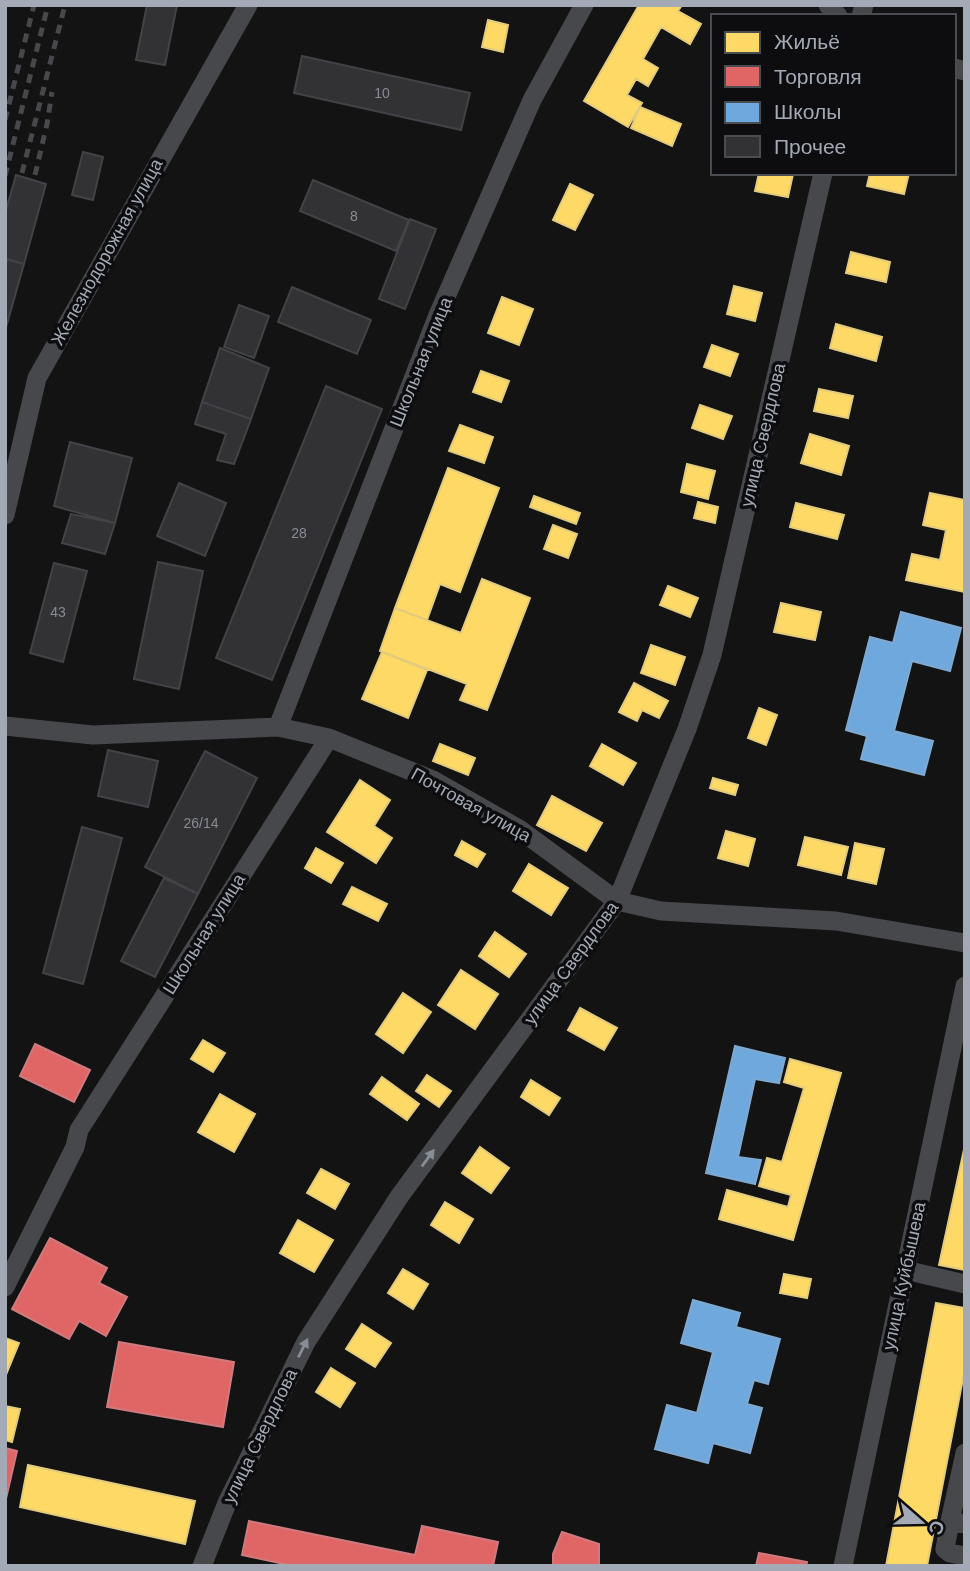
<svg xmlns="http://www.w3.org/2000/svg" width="970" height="1571" font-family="Arial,sans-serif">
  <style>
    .homes { fill: #ffd966; stroke: #e3cb7e; stroke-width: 2 }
    .shops { fill: #e06666; stroke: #ce7a7e; stroke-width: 2 }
    .schools { fill: #6fa8dc; stroke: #7fa9d0; stroke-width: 2 }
    .building { fill: #323234; stroke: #424347; stroke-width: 2 }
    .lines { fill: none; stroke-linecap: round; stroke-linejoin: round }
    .minor { stroke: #47484c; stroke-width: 19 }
    .rail { stroke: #47484b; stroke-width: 5; stroke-dasharray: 9 7; stroke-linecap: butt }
    .oneway { fill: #878d96 }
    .labels { text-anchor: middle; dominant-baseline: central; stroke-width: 7; stroke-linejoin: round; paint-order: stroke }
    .number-label { font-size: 14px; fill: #878c95 }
    .street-label { font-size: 18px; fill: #a3aab5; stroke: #0d0d0f }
  </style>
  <rect width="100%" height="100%" fill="#131313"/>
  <path class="homes" d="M639,5H682L678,11L701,24L690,44L661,27L643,59L658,68L648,86L636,79L627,95L642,103L628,127L584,101Z
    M488,20L508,25L503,52L482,47Z
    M640,107L681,124L672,146L631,128Z
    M759,173L793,174L788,197L755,191Z
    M870,173H909L904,194L867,186Z
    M570,184L593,195L575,230L553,220Z
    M851,252L890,262L886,282L846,273Z
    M734,286L762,293L755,321L727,314Z
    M502,297L533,309L519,345L488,333Z
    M836,324L882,337L876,361L830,348Z
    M712,345L738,354L730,376L704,367Z
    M481,371L509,381L501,402L473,392Z
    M819,389L853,396L848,418L814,411Z
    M700,405L732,416L723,439L692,428Z
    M460,425L493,437L484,463L449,451Z
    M810,434L849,446L841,475L801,463Z
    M687,464L715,471L708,499L681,492Z
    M448,468L499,488L460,592L440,584L427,620L395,608Z
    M930,493L965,500V592L906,580L912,554L940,560L946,530L923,525Z
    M534,496L580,513L576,524L530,507Z
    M698,502L718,507L715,523L694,518Z
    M796,503L844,515L837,539L790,527Z
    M553,525L577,534L568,558L544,549Z
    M482,579L530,598L487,710L460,700L467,684L380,651L395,608L461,633Z
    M668,586L698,598L690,617L660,605Z
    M781,603L821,612L815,640L774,632Z
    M651,645L685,657L675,685L641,673Z
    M382,652L427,670L408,718L362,699Z
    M634,683L668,701L659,718L642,710L637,721L619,712Z
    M759,708L777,715L766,745L748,738Z
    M440,744L475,758L468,775L433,761Z
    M602,744L636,763L623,785L590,766Z
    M713,778L738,785L735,795L710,788Z
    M360,780L390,800L374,826L392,838L376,863L327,832Z
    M552,796L602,823L586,851L537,825Z
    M726,831L755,839L748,866L718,858Z
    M805,837L848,847L841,875L798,865Z
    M462,841L485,854L477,867L455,855Z
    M855,843L884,849L876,884L848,878Z
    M316,848L343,863L331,883L305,868Z
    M529,864L568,888L551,915L513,891Z
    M352,887L387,904L378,921L343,904Z
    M495,932L526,954L509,977L479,956Z
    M461,970L498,994L475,1029L438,1005Z
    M403,993L431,1012L403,1053L376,1034Z
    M580,1008L617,1028L604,1050L568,1030Z
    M203,1040L225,1053L213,1072L191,1059Z
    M790,1059L841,1073L793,1240L719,1219L727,1190L788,1207L791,1195L759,1186L767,1158L782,1162L804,1088L784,1082Z
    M427,1075L451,1091L439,1107L416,1091Z
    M382,1077L419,1104L407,1120L370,1094Z
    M531,1080L560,1098L549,1115L521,1097Z
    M220,1094L255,1114L234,1152L198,1132Z
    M965,1145V1270L939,1265Z
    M480,1147L509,1168L491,1193L462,1173Z
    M321,1169L349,1184L335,1209L307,1193Z
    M445,1202L473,1219L459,1243L431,1225Z
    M298,1220L333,1240L314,1272L280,1253Z
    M403,1269L428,1284L413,1309L388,1293Z
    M784,1274L811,1279L807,1298L780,1293Z
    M936,1303L965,1308V1368L927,1566H886Z
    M362,1324L391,1343L375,1367L346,1349Z
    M5,1338L19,1343L5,1377Z
    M331,1368L355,1383L340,1407L316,1392Z
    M5,1406L20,1409L12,1442L5,1440Z
    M28,1465L195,1501L185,1544L20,1507Z"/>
  <path class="shops" d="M35,1044L90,1070L74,1102L20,1076Z
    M50,1238L107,1268L99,1283L127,1297L106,1336L79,1321L69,1339L12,1309Z
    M119,1342L234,1362L223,1427L107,1407Z
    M5,1448L17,1451L5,1503Z
    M249,1521L415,1555L422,1526L498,1542L493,1566H293L242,1555Z
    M562,1532L599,1544V1566H553V1554Z
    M759,1553L807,1562L806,1566H756Z"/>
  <path class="schools" d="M901,612L961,628L950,671L912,661L894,731L933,741L924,775L861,759L867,736L846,730L870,637L893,643Z
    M735,1046L785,1058L779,1083L755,1079L738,1157L761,1160L755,1184L706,1173Z
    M693,1300L740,1313L736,1327L780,1339L768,1384L754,1380L747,1404L762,1408L750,1453L713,1443L708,1463L655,1449L667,1405L697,1413L713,1352L681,1343Z"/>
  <path class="building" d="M147,5H177L165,65L136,60Z
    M302,56L470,93L461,130L294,93Z
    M83,152L103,157L93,200L72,195Z
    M16,175L46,184L24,264L5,259V214Z
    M313,180L409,220L396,251L300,211Z
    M410,219L436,229L405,309L379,299Z
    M7,259L24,264L5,331V266Z
    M292,287L371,320L357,354L278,322Z
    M239,305L269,316L254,358L224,347Z
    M220,348L269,368L251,419L202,402Z
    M326,386L382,409L272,680L216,658Z
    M202,402L251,419L234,464L217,460L226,434L195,424Z
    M70,442L132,458L115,523L54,506Z
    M179,483L226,503L205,556L157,536Z
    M71,514L115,523L105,554L62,543Z
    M158,562L203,571L179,689L134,679Z
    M54,563L87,571L63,662L30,653Z
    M108,750L158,761L148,807L98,796Z
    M205,751L257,778L198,894L145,867Z
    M82,827L122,838L83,984L43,973Z
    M164,878L198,894L155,977L121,961Z"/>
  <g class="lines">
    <path class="minor" d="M828,5L838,16
      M861,16L864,5
      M954,68L965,71
      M5,515L37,378L248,5
      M5,726L93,735L278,727L329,738L433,780L519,829L617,901L661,911L836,921L965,943
      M278,727L438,315L532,100L584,5
      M905,1270L965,1284
      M5,1287L75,1147L79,1130L329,738
      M965,1453L950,1521L965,1524
      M950,1521L945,1549L950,1553L965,1556
      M202,1566L227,1503L306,1342L399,1197L617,901L687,729L712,655L823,173
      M843,1566L965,986"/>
    <path class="rail" d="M5,120L34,5
      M22,173L65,5
      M35,175L47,124L52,92
      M5,176L48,5"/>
  </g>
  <defs><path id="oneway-solid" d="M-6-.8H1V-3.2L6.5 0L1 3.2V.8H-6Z" transform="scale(1.75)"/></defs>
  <g class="oneway">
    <use href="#oneway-solid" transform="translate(428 1158) rotate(-54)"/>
    <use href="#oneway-solid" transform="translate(303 1348) rotate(-63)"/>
  </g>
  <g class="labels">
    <g class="number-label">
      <text x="382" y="93">10</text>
      <text x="354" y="216">8</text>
      <text x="299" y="533">28</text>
      <text x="58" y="612">43</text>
      <text x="201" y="823">26/14</text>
    </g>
    <g class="street-label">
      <text transform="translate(107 252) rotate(-61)">Железнодорожная улица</text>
      <text transform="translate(421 362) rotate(-68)">Школьная улица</text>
      <text transform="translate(763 435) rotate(-77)">улица Свердлова</text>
      <text transform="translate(471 805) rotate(29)">Почтовая улица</text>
      <text transform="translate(204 934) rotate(-58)">Школьная улица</text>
      <text transform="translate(571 963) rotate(-54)">улица Свердлова</text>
      <text transform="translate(904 1276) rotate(-78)">улица Куйбышева</text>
      <text transform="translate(260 1436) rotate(-64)">улица Свердлова</text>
    </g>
  </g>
  <rect width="970" height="1571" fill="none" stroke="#a3aab5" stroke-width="14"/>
  <rect x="711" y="14" width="245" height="161" fill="#0d0d0f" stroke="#494c51" stroke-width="2"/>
  <rect x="725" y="32" width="35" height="21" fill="#ffd966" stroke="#494c51" stroke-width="2"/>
  <text x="774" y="49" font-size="21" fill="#a3aab5">Жильё</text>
  <rect x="725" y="66" width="35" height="21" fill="#e06666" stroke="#494c51" stroke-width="2"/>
  <text x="774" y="84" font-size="21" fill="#a3aab5">Торговля</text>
  <rect x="725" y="102" width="35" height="21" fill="#6fa8dc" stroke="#494c51" stroke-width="2"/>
  <text x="774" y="119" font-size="21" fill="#a3aab5">Школы</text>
  <rect x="725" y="136" width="35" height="21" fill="#323234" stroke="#494c51" stroke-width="2"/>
  <text x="774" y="154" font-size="21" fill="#a3aab5">Прочее</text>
  <g transform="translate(921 1522) rotate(110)" stroke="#0d0d0f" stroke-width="5" paint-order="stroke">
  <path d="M0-5L12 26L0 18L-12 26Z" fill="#a3aab5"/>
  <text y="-10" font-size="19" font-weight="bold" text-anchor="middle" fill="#a3aab5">С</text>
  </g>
</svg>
